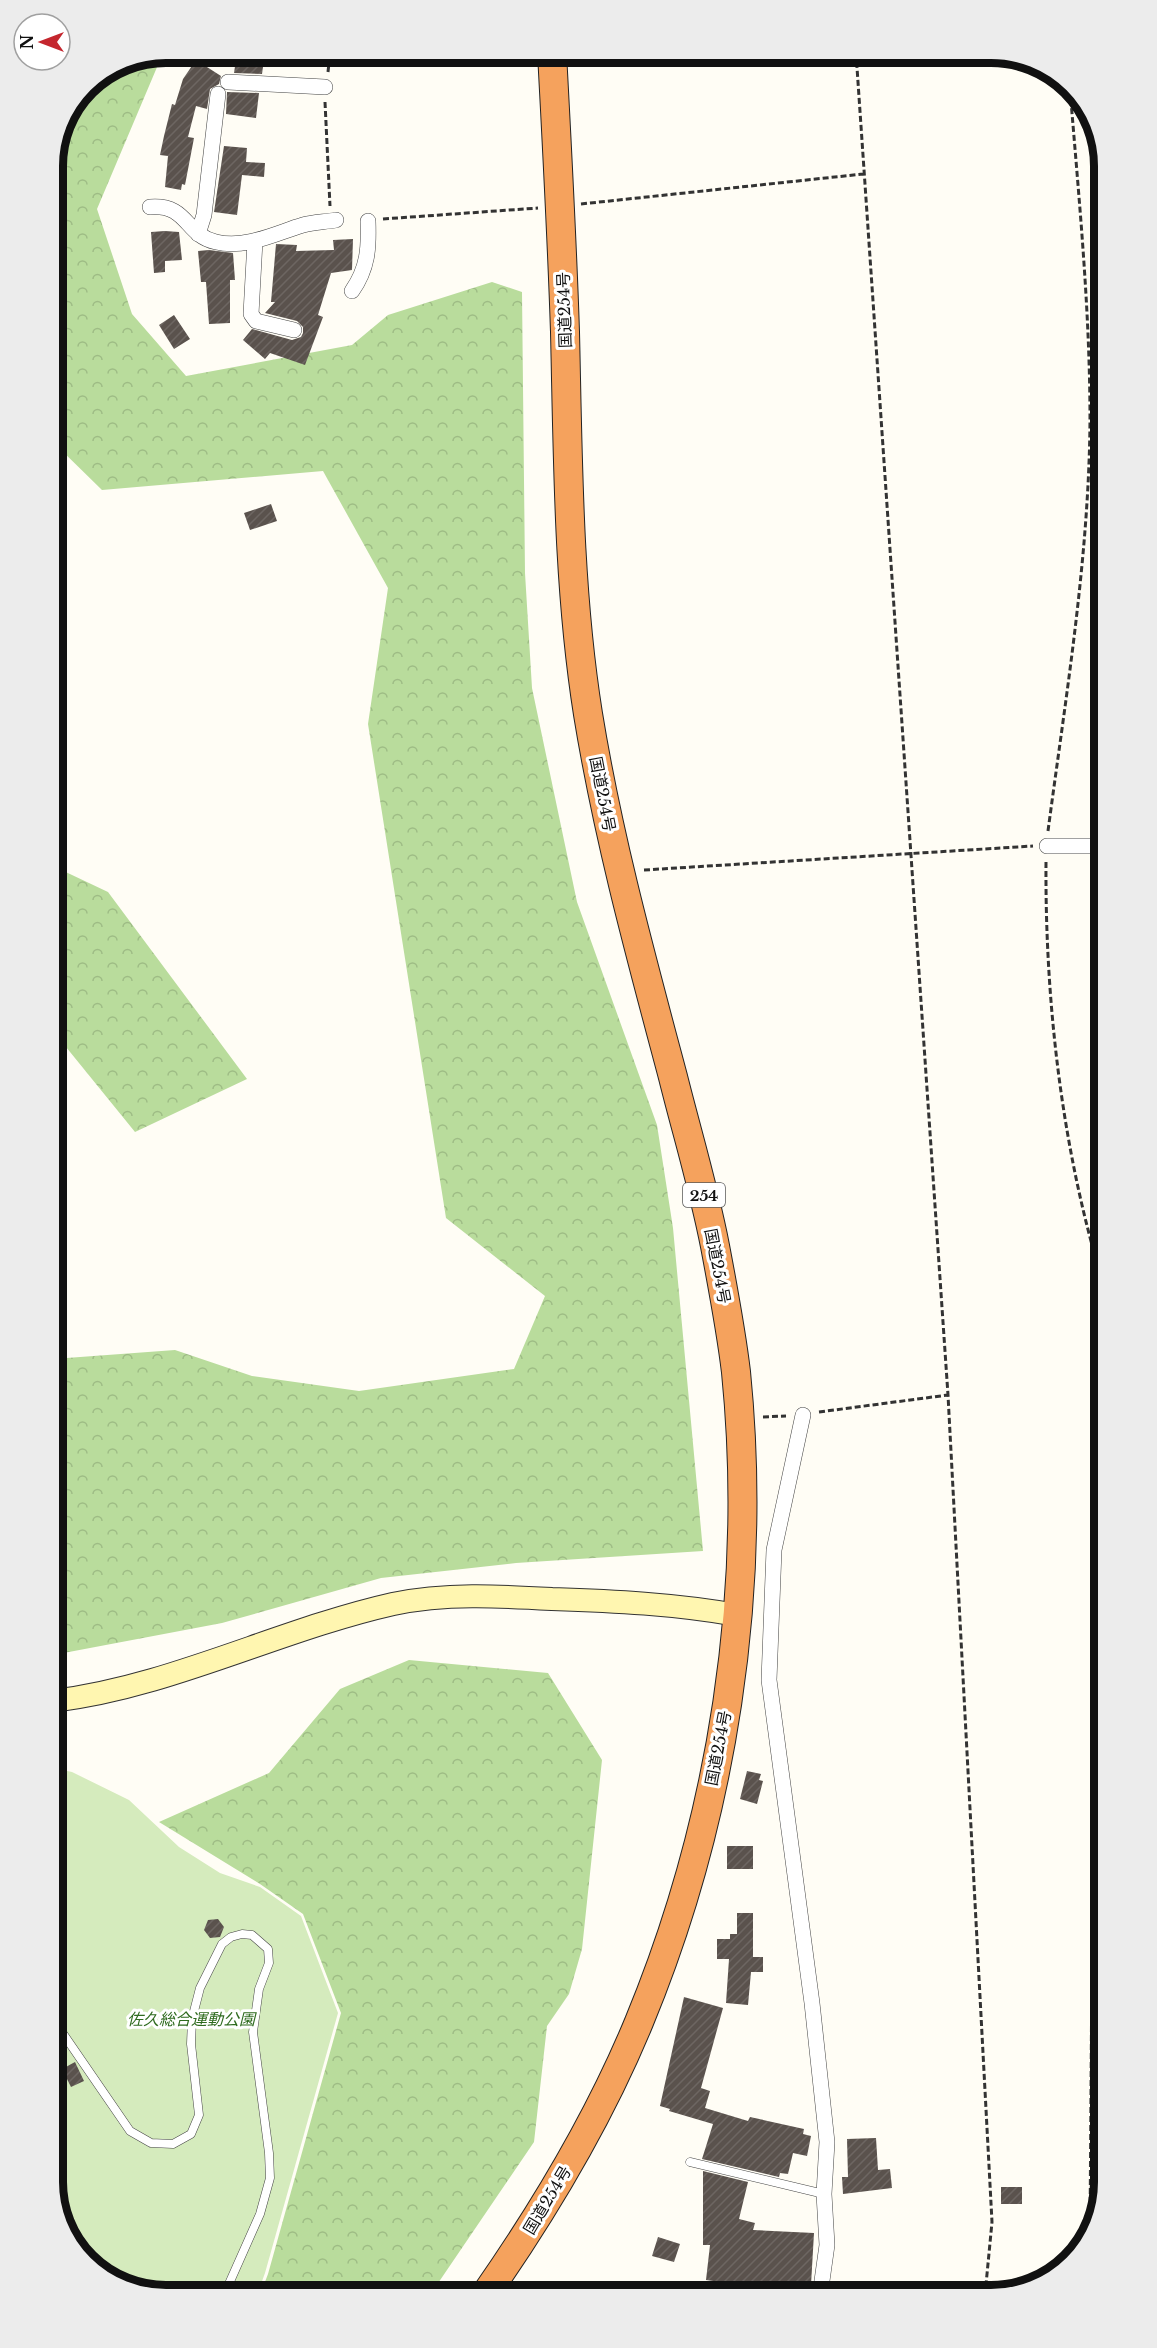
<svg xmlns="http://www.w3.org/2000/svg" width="1157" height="2348" font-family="'Libre Baskerville','Noto Sans JP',serif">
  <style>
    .forest { fill: url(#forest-crowns) }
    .park { fill: #d5ebbd }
    .building { fill: url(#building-hatch) }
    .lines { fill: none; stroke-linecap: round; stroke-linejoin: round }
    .lane-casing { stroke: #444; stroke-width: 9 }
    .street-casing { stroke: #444; stroke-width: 16 }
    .secondary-casing { stroke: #333; stroke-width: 24 }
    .highway-casing { stroke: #222; stroke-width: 30 }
    .path { stroke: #333; stroke-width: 3; stroke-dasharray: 6 3; stroke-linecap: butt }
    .lane { stroke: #fff; stroke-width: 8 }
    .street { stroke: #fff; stroke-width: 15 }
    .secondary { stroke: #fff6b0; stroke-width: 22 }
    .highway { stroke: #f5a25d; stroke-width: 28 }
    .labels { text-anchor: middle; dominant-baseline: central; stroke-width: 6; stroke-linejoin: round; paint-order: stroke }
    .shield { fill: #fff; stroke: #585858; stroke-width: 1.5 }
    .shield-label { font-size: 15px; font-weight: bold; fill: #111 }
    .street-label { font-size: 16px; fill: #111; stroke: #fff }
    .park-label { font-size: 16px; font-style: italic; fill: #2f6b1f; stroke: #fff }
    .rim { fill: none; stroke: #111; stroke-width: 8 }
  </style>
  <defs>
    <pattern id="forest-crowns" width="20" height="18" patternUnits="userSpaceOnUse" patternTransform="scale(1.5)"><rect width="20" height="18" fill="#b9dc9c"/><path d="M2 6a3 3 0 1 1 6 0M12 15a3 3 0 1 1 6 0" fill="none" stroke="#9ebc85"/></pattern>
    <pattern id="building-hatch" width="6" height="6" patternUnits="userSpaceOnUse" patternTransform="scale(1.5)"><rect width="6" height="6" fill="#5a524d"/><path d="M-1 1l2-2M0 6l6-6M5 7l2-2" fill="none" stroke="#6d6662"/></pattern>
  </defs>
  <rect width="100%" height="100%" fill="#fffdf5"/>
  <path class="forest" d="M163,53L97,209L132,314L186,376L352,345L388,315L492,282L522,292L525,573L532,688L577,902L657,1125L673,1228L703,1551L516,1563L381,1578L222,1623L53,1655V1359L175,1350L252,1376L359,1391L514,1369L545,1296L446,1218L368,724L388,588L323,471L102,490L53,442V159L86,86L123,61Z
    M53,866L108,892L247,1079L135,1132L53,1031Z
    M409,1660L548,1673L602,1760L582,1949L569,1994L547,2026L534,2142L430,2295H260L268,2274L341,2013L303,1914L260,1884L159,1822L269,1773L340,1689Z"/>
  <path class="park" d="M53,1768L72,1772L129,1800L179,1847L220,1873L260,1887L301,1916L338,2013L265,2273L257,2295H159L97,2272L61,2225L53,2182Z"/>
  <path class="building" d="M237,53H265L262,74L234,73Z
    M196,60L221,76L219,84L210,89L207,109L196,106L188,137L194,138L185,185L182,184L181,190L165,187L168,156L160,155L164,136L172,104L175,105L183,79Z
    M227,92L259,93L256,118L226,114Z
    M224,146L247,148L246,162L265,163L264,177L242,175L237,215L214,212Z
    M165,231L179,232L182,260L165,261V272L154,273L151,232Z
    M353,239L352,270L331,273L318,315L323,317L305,365L270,353L265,359L243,340L252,329L292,340L301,337L303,333V327L297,321L265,313L275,302H271L276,244L297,245L296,251L334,250L333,240Z
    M209,250L233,253L235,280H230V323L209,324L206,282H201L198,251Z
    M174,315L190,339L174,349L159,325Z
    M271,504L277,521L250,530L244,513Z
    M747,1771L761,1774L759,1780L763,1781L757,1804L740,1799Z
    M727,1846H753V1869H727Z
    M737,1913H753V1957H763V1972H751L748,2005L726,2003L729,1959H717V1939H730V1934H737Z
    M218,1919L224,1927L220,1937L210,1938L204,1930L208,1920Z
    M684,1997L723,2008L701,2088L710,2091L705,2108L748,2121L750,2117L804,2129L803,2134L811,2136L807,2156L793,2153L788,2174L780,2173L779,2177L702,2159L713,2124L669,2111L670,2109L660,2106Z
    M75,2062L84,2081L71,2087L62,2069Z
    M876,2138L878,2170L890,2169L892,2188L843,2194L842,2177H848L847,2139Z
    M703,2171L748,2182L739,2219L755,2223L753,2230L814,2233L811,2285L798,2284V2295H780V2286H754L753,2295H727L728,2283L706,2280L710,2245H703Z
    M1001,2187H1022V2204H1001Z
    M658,2237L680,2244L674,2262L652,2256Z"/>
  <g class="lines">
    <defs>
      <path id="lane" d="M53,826L61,843
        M53,2019L130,2131L151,2143L173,2144L191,2134L199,2115L191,2044L192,2019L200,1988L222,1944L231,1937L242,1934L252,1935L268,1949L269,1963L259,1989L253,2032L269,2153L270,2178L260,2214L224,2295
        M690,2162L824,2194"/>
      <path id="street" d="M228,82L325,87
        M150,207C189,204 184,235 216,242C246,249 276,233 303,225C313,222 325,222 336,220
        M198,234L204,215L218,94
        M255,241L251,314L256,321L294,330
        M352,291C368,268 369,248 368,221
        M1047,846H1104
        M803,1415L774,1550L769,1680L812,2003L827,2142L824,2194L827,2245L820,2295"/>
      <path id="secondary" d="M53,1701C170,1687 278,1630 393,1604C445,1593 499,1596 552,1599C614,1601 675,1604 737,1615"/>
      <path id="highway" d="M485,2295C545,2209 599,2119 639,2022C723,1819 758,1591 736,1372C731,1330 723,1288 715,1246C704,1189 687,1133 673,1077C641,957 608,837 588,714C568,588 568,459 565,332C562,239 557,146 552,53"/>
    </defs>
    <use href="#lane" class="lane-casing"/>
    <use href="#street" class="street-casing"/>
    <use href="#secondary" class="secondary-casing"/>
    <use href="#highway" class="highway-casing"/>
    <path class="path" d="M856,53L948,1395L992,2222L985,2295
      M328,72L330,53
      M325,102L330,206
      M581,204L863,174
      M383,219L538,208
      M1048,831C1066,695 1089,558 1090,420C1090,310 1079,199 1070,89
      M1046,862C1045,1002 1062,1152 1104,1286
      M644,870L1033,846
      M819,1412L948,1395
      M763,1417L786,1416
      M1090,2230L1092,1954L1104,1839"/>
    <use href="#lane" class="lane"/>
    <use href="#street" class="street"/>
    <use href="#secondary" class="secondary"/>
    <use href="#highway" class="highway"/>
  </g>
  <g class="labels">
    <rect class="shield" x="683" y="1183" width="42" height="24" rx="4.5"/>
    <g class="shield-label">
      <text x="704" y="1195">254</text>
    </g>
    <g class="street-label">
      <text transform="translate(564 310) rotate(-92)">国道254号</text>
      <text transform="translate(603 794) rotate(79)">国道254号</text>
      <text transform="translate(718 1266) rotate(79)">国道254号</text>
      <text transform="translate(718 1748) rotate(-79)">国道254号</text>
      <text transform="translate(547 2200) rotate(-59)">国道254号</text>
    </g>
    <g class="park-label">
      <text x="191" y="2019">佐久総合運動公園</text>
    </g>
  </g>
  <path d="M0 0H1157V2348H0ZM166 63H991A103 103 0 0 1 1094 166V2182A103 103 0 0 1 991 2285H166A103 103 0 0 1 63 2182V166A103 103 0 0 1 166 63Z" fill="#ececec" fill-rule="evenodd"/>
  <path class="rim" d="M166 63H991A103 103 0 0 1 1094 166V2182A103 103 0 0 1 991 2285H166A103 103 0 0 1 63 2182V166A103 103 0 0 1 166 63Z"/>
  <g transform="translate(42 42) rotate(270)"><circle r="28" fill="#ffffff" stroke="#a0a0a0" stroke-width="1.5"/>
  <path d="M0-4.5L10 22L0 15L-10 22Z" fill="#c4262e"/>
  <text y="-9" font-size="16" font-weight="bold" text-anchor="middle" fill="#111111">N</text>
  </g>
</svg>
